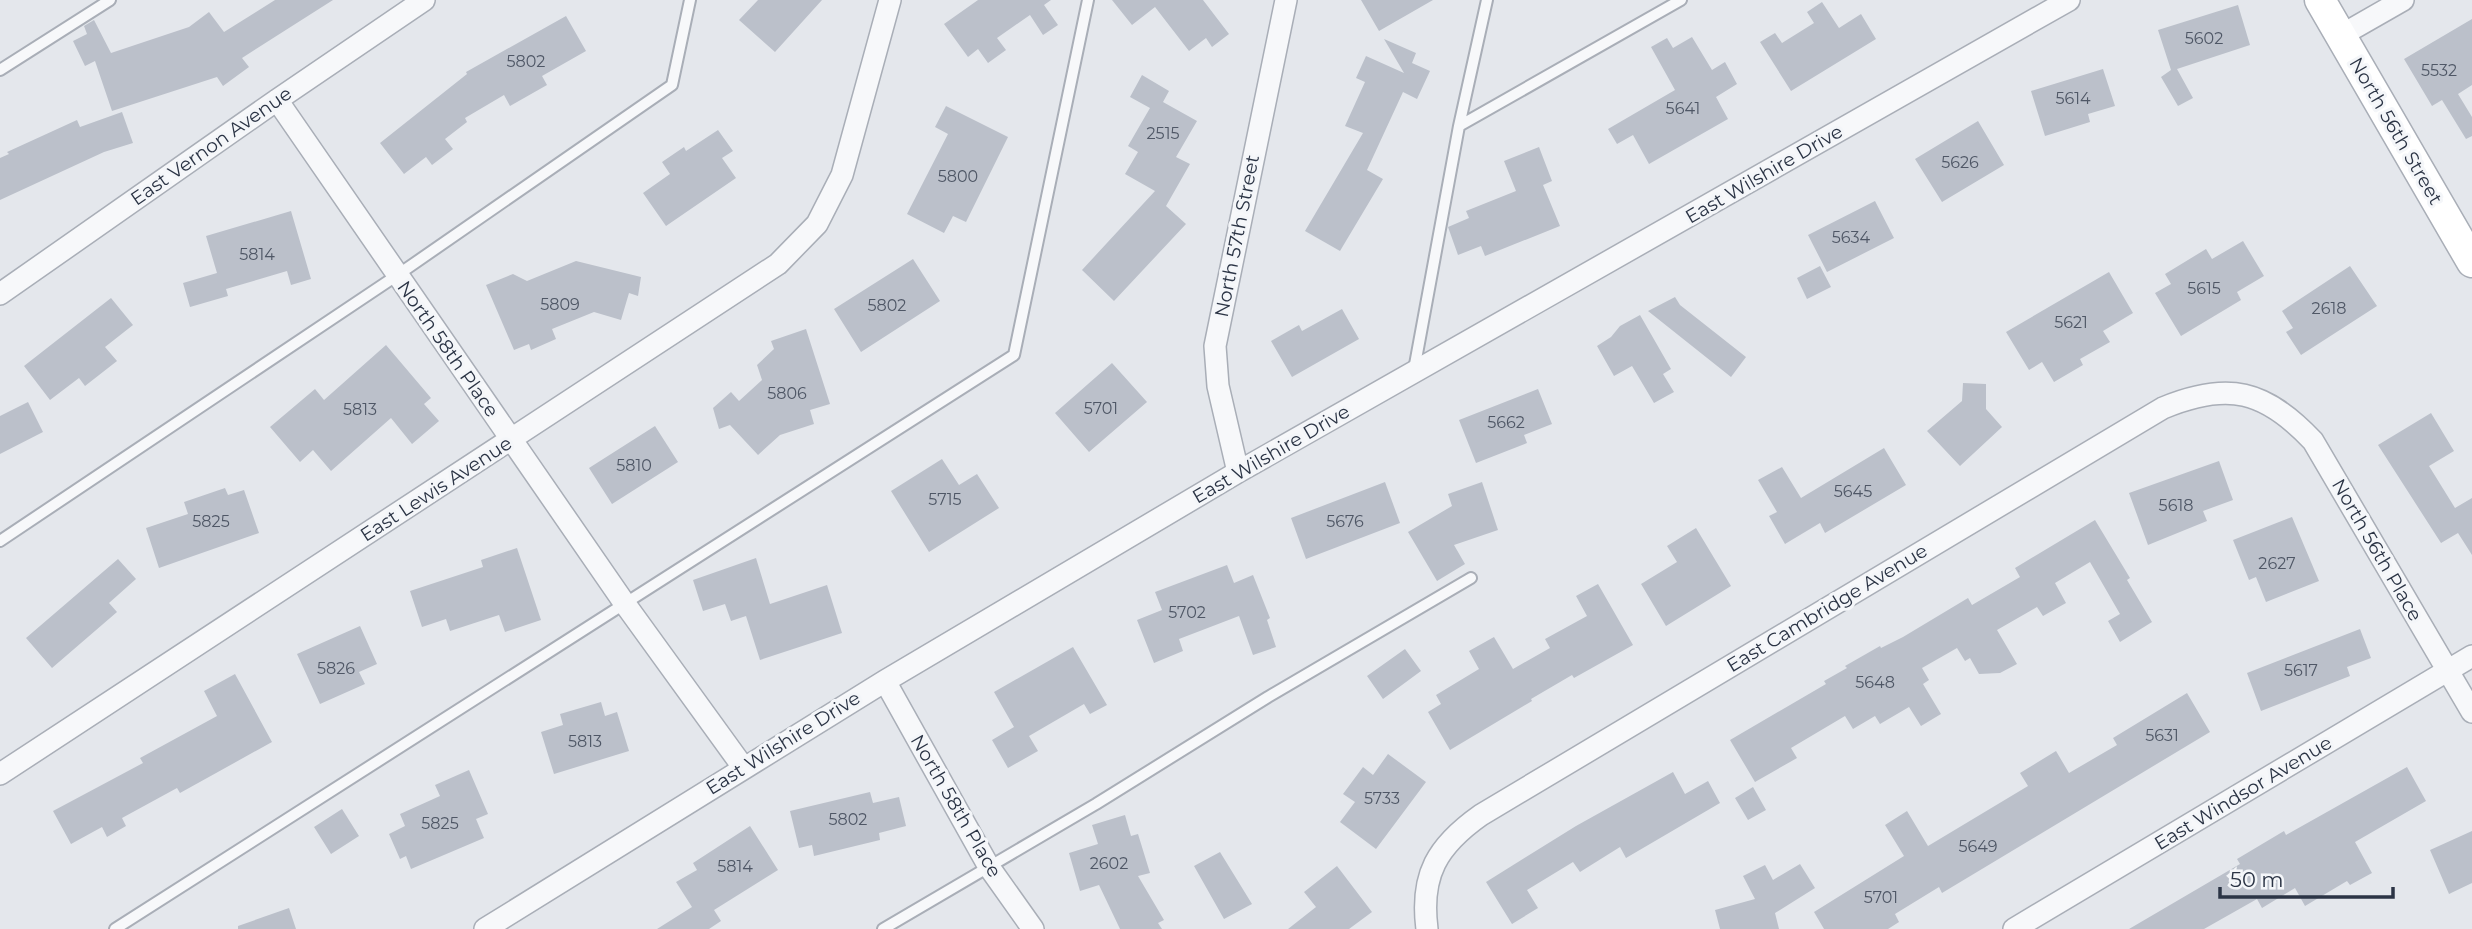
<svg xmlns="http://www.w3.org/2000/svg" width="2472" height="929" font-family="Montserrat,sans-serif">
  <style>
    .building { fill: #bbc0ca }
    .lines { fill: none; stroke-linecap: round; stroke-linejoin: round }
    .lane-casing { stroke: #a9aeb7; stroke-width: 14 }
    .street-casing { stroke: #a9aeb7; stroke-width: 24 }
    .secondary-casing { stroke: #a9aeb7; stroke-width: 33 }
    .lane { stroke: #f7f8fa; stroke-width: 10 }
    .street { stroke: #f7f8fa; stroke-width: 21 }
    .secondary { stroke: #fff; stroke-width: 30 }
    .labels { text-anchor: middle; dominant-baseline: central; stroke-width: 6; stroke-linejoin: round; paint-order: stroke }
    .number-label { font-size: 16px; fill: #4f5766 }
    .street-label { font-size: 19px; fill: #2b3445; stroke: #f4f6f9 }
  </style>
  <rect width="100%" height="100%" fill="#e4e7ec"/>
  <path class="building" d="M275,0H333L242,58L249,67L223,86L217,77L112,111L95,61L85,66L73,41L87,34L84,26L94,20L111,53L189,27L209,12L224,32Z
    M758,0H822L775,52L739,20Z
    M978,0H1051L1044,5L1058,25L1043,35L1030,15L997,38L1006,50L988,63L978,49L968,57L944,24Z
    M1112,0H1203L1229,34L1212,47L1206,38L1189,51L1155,7L1132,25Z
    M1361,0H1433L1379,31Z
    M1822,2L1839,28L1861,14L1876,39L1791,91L1760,42L1775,33L1782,43L1814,23L1807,12Z
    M2238,5L2250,45L2177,69L2193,98L2178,106L2161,77L2171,70L2158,30Z
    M566,16L586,51L542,76L547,85L510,106L504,95L465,118L467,122L445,139L453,149L432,165L426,157L404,174L380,143L467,74L466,72Z
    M2472,19V85L2458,94L2472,117V136L2466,139L2442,100L2432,106L2404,59Z
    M1692,37L1712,70L1725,62L1737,84L1716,97L1728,119L1649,164L1633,135L1617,144L1608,129L1675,90L1651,47L1667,38L1673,48Z
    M1384,39L1416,53L1412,63L1430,71L1417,99L1403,92L1367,170L1383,179L1340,251L1305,231L1363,133L1345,126L1365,82L1356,78L1366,56L1404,73Z
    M2103,69L2115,106L2088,114L2090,122L2045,136L2031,91Z
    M1142,75L1169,91L1163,102L1197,121L1176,157L1190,164L1166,206L1186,224L1114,301L1082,270L1155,191L1125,174L1138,152L1128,146L1150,108L1130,97Z
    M946,106L1008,137L966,222L953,216L944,233L907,214L948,134L935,127Z
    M122,112L133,143L104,152L0,200V158L9,154L7,152L77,120L80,127Z
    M1978,121L2004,165L1942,202L1915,159Z
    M718,130L733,151L722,158L736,178L666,226L643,193L670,174L662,162L684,147L686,151Z
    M1539,147L1552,181L1543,185L1560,226L1485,256L1481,246L1458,255L1448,227L1469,218L1466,211L1516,191L1504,161Z
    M1875,201L1894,238L1827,272L1808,235Z
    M291,211L311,279L291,285L287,271L226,289L228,296L190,307L183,283L217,273L206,236Z
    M2243,241L2264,276L2237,292L2241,300L2181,336L2155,293L2171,284L2165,274L2206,249L2212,259Z
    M913,259L940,301L861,352L834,309Z
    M576,261L641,277L638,296L629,293L621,320L594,312L552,329L556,339L531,350L529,344L514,350L486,285L513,274L527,281Z
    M1820,266L1831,287L1807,299L1797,278Z
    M2350,266L2377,306L2301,355L2286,332L2293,328L2282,311Z
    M2109,272L2133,313L2103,331L2110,342L2080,359L2083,365L2054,382L2042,362L2029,370L2006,332Z
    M1675,297L1680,305L1746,357L1731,377L1648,311Z
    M111,298L133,325L105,347L117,361L85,386L79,378L50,400L24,366Z
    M1342,309L1359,339L1292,377L1271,341L1299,325L1302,331Z
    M1640,315L1671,369L1663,374L1674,392L1654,403L1632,366L1614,376L1597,346L1611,337L1620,326Z
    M806,329L830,404L810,410L814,424L780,435L758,455L730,425L719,429L713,408L731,392L739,401L762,380L757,365L774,349L771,341Z
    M386,345L431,398L424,404L439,421L412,444L391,418L331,471L313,450L300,462L270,427L315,389L324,400Z
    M1112,363L1147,402L1089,452L1055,413Z
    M1963,383L1986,384V409L2002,427L1960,466L1927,431L1962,401Z
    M1538,389L1552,424L1524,435L1527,443L1476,463L1459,420Z
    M28,402L43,432L0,454V416Z
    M2431,413L2454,451L2429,466L2455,508L2472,498V555L2458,533L2441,543L2378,445Z
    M655,426L678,462L612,504L589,468Z
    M1884,448L1906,485L1825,533L1820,523L1785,544L1769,516L1777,512L1758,480L1782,467L1801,498Z
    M942,459L959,485L977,474L999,508L929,552L891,491Z
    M2219,461L2233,500L2203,511L2207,521L2148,545L2129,493Z
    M1385,482L1400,523L1306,559L1291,518Z
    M1482,482L1498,530L1454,545L1465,564L1437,581L1408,532L1452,506L1448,494Z
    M225,488L228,495L244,490L259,533L159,568L146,528L188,514L184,502Z
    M2292,517L2319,581L2266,602L2256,577L2249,580L2233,540Z
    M2095,520L2130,578L2127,580L2152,622L2120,642L2108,621L2120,614L2090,562L2055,583L2066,603L2043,616L2037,607L1997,630L2017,664L2000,673L1979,674L1970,658L1965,661L1957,648L1922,668L1929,680L1923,684L1941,714L1921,726L1909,707L1880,724L1875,716L1853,729L1845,716L1791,748L1797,758L1755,782L1730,740L1826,684L1824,681L1847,668L1845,666L1880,646L1881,648L1903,637L1968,598L1972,605L2020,577L2015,568Z
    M1696,528L1731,586L1666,626L1641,584L1677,562L1667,546Z
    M517,548L541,620L505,632L499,615L450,631L446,619L422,627L410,591L483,567L481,560Z
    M756,558L770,604L827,585L842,633L760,660L746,616L731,621L725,604L703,611L693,580Z
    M118,559L136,579L109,603L117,612L52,668L26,638Z
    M1227,565L1234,583L1253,575L1270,618L1267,620L1276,647L1253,655L1239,616L1179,639L1183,651L1154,663L1137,620L1162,610L1155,592Z
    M1598,584L1633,645L1574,678L1572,675L1531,699L1532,701L1450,750L1428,712L1441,704L1436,695L1479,669L1469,651L1494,637L1513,669L1550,648L1545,639L1587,616L1576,596Z
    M360,626L377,664L359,672L365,684L320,704L297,654Z
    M2360,629L2371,658L2347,667L2350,676L2261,711L2247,673Z
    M1073,647L1107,705L1090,714L1084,704L1029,736L1038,751L1008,768L992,740L1014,727L994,692Z
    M1405,649L1421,671L1383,699L1367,676Z
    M235,674L272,742L180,793L177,788L122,818L126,826L107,837L102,827L71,844L53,811L143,763L140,758L217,716L204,691Z
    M2187,693L2210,732L1942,893L1939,887L1895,914L1899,922L1888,929H1824L1814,912L1904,856L1885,825L1907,811L1928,846L2028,786L2020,773L2056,751L2069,773L2117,745L2113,738Z
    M601,702L605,716L617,712L629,751L554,774L541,732L563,725L560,714Z
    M1388,754L1426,782L1376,849L1340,822L1355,802L1343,794L1363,767L1373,775Z
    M2407,767L2426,801L2355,842L2372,873L2350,885L2347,881L2305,906L2295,888L2262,908L2257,899L2204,929H2129L2240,864L2237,859L2284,831L2286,835Z
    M469,770L488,814L476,819L484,838L411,869L406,856L400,859L389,834L405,826L400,814L440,796L435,785Z
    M1673,772L1685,794L1708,781L1720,803L1626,858L1620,847L1580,872L1573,862L1527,890L1538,908L1512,924L1486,882L1576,826Z
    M1753,787L1766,810L1748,820L1735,798Z
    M870,792L873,803L899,797L906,826L879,833L880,840L814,856L812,845L799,848L790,811Z
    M342,809L359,836L331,854L314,827Z
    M1125,815L1131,836L1138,834L1150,873L1138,876L1164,920L1158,923L1162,929H1120L1099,885L1080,891L1069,853L1098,844L1092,825Z
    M750,826L778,870L714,910L721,921L709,929H657L692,907L676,882L697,870L693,863Z
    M2472,831V883L2449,894L2430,850Z
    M1220,852L1252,904L1224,919L1194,866Z
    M1800,864L1815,888L1775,913L1779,929H1720L1715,910L1755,899L1743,876L1765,865L1773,880Z
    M1337,866L1372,912L1349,929H1288L1316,907L1304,892Z
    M289,908L296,929H238V926Z"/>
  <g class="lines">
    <defs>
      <path id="lane" d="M0,70L110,0
        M1459,126L1681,0
        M1414,370L1459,126L1487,0
        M0,541L396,276L672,85L690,0
        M115,929L1014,355L1088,0
        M883,929L1096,804L1268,697L1471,578"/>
      <path id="street" d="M2340,36L2403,0
        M277,100L625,604L743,767
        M0,294L277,100L424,0
        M1238,472L1218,386L1215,346L1286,0
        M885,681L989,867L1033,929
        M0,774L778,264L817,224L842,175L890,0
        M485,929L885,681L1238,472L2069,0
        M1427,929C1420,875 1437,846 1481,815L2163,408C2228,381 2265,390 2313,441L2472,712
        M2014,929L2472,656"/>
      <path id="secondary" d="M2320,0L2472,262"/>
    </defs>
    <use href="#lane" class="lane-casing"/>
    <use href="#street" class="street-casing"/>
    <use href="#secondary" class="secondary-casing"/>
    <use href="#lane" class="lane"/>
    <use href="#street" class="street"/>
    <use href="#secondary" class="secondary"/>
  </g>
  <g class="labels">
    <g class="number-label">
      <text x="2204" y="38">5602</text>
      <text x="526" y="61">5802</text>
      <text x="2439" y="70">5532</text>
      <text x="2073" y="98">5614</text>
      <text x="1683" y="108">5641</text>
      <text x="1163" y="133">2515</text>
      <text x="1960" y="162">5626</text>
      <text x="958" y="176">5800</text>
      <text x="1851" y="237">5634</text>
      <text x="257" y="254">5814</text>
      <text x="2204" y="288">5615</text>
      <text x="560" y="304">5809</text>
      <text x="887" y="305">5802</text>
      <text x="2329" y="308">2618</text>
      <text x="2071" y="322">5621</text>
      <text x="787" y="393">5806</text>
      <text x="1101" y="408">5701</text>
      <text x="360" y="409">5813</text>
      <text x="1506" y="422">5662</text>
      <text x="634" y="465">5810</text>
      <text x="1853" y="491">5645</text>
      <text x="945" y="499">5715</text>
      <text x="2176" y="505">5618</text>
      <text x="211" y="521">5825</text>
      <text x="1345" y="521">5676</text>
      <text x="2277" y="563">2627</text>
      <text x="1187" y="612">5702</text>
      <text x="336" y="668">5826</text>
      <text x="2301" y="670">5617</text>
      <text x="1875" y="682">5648</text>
      <text x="2162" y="735">5631</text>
      <text x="585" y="741">5813</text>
      <text x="1382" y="798">5733</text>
      <text x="848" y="819">5802</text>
      <text x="440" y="823">5825</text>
      <text x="1978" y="846">5649</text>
      <text x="1109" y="863">2602</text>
      <text x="735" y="866">5814</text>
      <text x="1881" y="897">5701</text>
    </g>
    <g class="street-label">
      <text transform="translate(2396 131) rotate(60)">North 56th Street</text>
      <text transform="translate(211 146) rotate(-35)">East Vernon Avenue</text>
      <text transform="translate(1764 174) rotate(-30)">East Wilshire Drive</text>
      <text transform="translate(1237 236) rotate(-79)">North 57th Street</text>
      <text transform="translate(448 349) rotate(55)">North 58th Place</text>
      <text transform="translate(1271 454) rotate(-30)">East Wilshire Drive</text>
      <text transform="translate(436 489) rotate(-33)">East Lewis Avenue</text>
      <text transform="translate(2377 550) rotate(60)">North 56th Place</text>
      <text transform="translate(1827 608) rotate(-31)">East Cambridge Avenue</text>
      <text transform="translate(783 743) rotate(-32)">East Wilshire Drive</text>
      <text transform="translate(2243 793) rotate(-31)">East Windsor Avenue</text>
      <text transform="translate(956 806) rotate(60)">North 58th Place</text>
    </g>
  </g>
  <path d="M2220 887v10h173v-10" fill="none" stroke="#2b3445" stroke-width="3.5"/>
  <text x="2230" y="887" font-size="21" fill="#2b3445" stroke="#f4f6f9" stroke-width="5" paint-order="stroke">50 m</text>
</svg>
